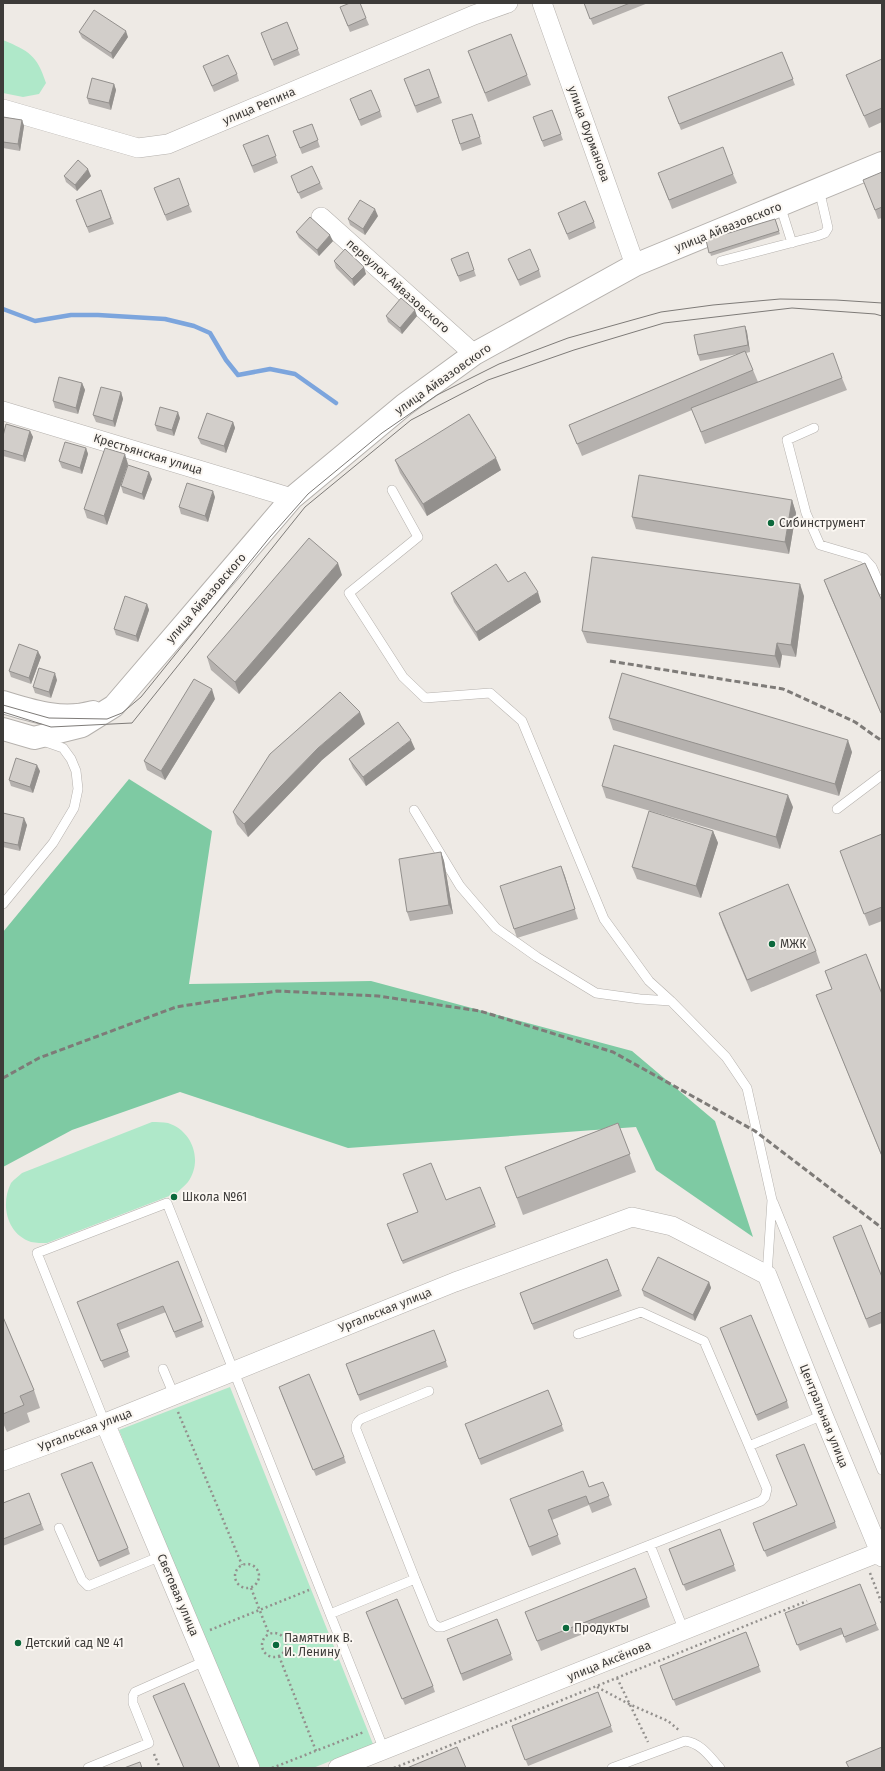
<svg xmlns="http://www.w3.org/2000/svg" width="885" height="1771" font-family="'Fira Sans',sans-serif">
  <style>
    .green { fill: #afe8c9 }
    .forest { fill: #7ecaa3 }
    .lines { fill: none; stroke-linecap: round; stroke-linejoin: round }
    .stream { stroke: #7ca5dd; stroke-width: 4.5 }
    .service-casing { stroke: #b5b1ad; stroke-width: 10 }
    .minor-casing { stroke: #b5b1ad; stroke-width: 20 }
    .tertiary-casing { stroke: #b5b1ad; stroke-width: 24 }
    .path { stroke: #93908d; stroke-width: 2.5; stroke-dasharray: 2 3; stroke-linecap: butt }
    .service { stroke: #fff; stroke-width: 9 }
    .minor { stroke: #fff; stroke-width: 19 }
    .tertiary { stroke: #fff; stroke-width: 22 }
    .tram { stroke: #7e7b78; stroke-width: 1 }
    .rail { stroke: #7e7b78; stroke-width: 3; stroke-dasharray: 6 3; stroke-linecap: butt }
    .wall { fill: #b5b1ae }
    .shaded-wall { fill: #93908d }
    .building { fill: #d2ceca; stroke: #93908d }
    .poi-dot { fill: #0c683c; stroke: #fbf7f2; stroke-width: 1.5 }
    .labels { text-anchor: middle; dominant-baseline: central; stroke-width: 4; stroke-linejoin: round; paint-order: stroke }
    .street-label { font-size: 12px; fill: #3d3b39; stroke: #fbf7f2 }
    .poi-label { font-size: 12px; fill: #3d3b39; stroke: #fbf7f2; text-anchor: start }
  </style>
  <rect width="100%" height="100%" fill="#eeeae5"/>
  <path class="green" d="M3,40C29,51 37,55 46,83L39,94L23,97L3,93Z
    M152,1122C157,1122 163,1122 168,1123C193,1131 203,1161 188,1182C185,1186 180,1189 177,1193L47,1243C42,1243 36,1243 31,1242C7,1234 0,1205 11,1183C14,1179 19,1176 22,1173Z
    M230,1387L373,1744L313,1768H258L119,1430Z"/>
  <path class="forest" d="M129,779L212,831L189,984L371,981L632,1051L715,1121L753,1237L656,1170L636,1127L348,1148L180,1092L72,1130L3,1167V932Z"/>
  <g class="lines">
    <path class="stream" d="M3,309L35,321L71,315H98L165,319L194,326L210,333L226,360L238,375L270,369L295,374L336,403"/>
    <defs>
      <path id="service" d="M780,205L792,243
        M721,261L817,236L825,233L828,228L819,189
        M814,428L787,440L806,513L820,545L864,558L872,567L882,590
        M392,490L418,537L349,593L403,677L425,698L490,693L522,721L604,919L649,981L671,1001L726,1057L747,1088L772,1200L767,1275
        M837,809L882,775
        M414,810L460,886L496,928L537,957L596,993L640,999L671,1001
        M3,904L53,843L74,808L78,789L76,771L71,759L63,748L43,741
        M773,1202L882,1470
        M578,1334L641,1312L704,1341L749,1446
        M163,1369L174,1395
        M105,1423L37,1253L167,1203L384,1750
        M59,1528L82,1580L88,1586L161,1556
        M650,1545L684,1631
        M415,1579L356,1429C356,1424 357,1422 361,1419L429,1391
        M330,1614L415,1579L433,1623L438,1627H442L761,1501L765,1497L767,1489L749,1446L823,1415
        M88,1768L149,1743L133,1703V1696L135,1692L205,1661
        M612,1768L685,1741C701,1743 710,1757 720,1768"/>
      <path id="minor" d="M542,3L635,265
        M3,109L138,148L168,144L474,15L508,3
        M321,217L474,354
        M3,411L292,498
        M105,1423L250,1768
        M3,1461L105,1423L455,1282L632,1217L672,1226L767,1275L823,1415L882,1557
        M338,1768L880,1552"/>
      <path id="tertiary" d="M3,702C33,711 62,721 93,712
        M3,729L34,738L82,726L114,706L292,498L404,405L474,354L635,265L882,163"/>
    </defs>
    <use href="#service" class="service-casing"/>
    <use href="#minor" class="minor-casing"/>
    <use href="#tertiary" class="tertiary-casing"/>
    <path class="path" d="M178,1412L242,1565
      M235 1576a12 12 0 1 1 24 0a12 12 0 1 1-24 0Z
      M870,1573L882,1604
      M251,1588L269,1634
      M210,1630L309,1590
      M262 1645a12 12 0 1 1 24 0a12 12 0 1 1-24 0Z
      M279,1656L316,1751
      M617,1678L648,1742
      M597,1687L629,1704L668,1721L680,1731
      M154,1754L160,1768
      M272,1768L364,1732
      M394,1768L807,1601"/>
    <use href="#service" class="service"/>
    <use href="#minor" class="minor"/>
    <use href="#tertiary" class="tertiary"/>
    <path class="tram" d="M3,705L49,718L107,719L122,713L141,697L270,537L308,494L382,433L437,395L499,364L568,338L661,312L713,305L780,299L836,300L882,303
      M3,712L51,727L132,723L305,507L411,420L488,380L574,350L664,323L792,308L875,314L882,316"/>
    <path class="rail" d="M610,661L783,689L855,722L882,741
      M3,1078L39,1058L176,1007L277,991L378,996L480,1011L613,1052L755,1131L882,1228"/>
  </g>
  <path class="wall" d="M584,3H648L593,25Z
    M340,7L366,18L369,25L350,32Z
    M287,22L300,55L274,66L261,33Z
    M79,32L128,37L113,59L82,38Z
    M468,51L527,75L531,85L488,102Z
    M782,52L795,85L681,130L668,97Z
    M882,59V122L869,128L851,87L846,75Z
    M203,66L237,74L239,81L214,92Z
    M429,69L442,103L417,113L404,79Z
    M114,84L116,90L111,110L89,104L87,98Z
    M350,99L380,111L382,117L361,126Z
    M552,110L563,140L544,147L533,117Z
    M3,117L22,120L24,126L20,151L3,148Z
    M452,120H475L482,144L462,151Z
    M312,124L320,147L302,154L293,131Z
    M268,135L278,163L254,173L243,145Z
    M882,172V218L878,219L867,189Z
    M658,173L733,174L737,183L672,209Z
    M64,176H91L77,191L66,182Z
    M291,176L320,183L323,189L301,199Z
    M154,188L189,205L192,212L167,221Z
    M101,190L114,224L89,233L76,200Z
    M558,213L594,222L596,228L569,240Z
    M378,216L365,235L350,225L348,219Z
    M775,219L780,234L711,256L706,240Z
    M296,232L333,241L319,256L299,238Z
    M468,252L476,276L460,282L451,259Z
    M508,259L539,270L541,277L520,286Z
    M334,261L366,274L354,286L336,268Z
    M386,316H417L402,334L388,322Z
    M745,326L747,332L750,352L746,353L758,382L842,378L847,390L705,444L692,410L582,456L569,425L738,354L700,361L698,355Z
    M82,383L85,390L78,414L55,408L53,401Z
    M121,392L123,399L115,427L96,422L93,415Z
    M180,418L174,436L157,431L155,425Z
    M233,422L235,428L226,453L201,444L198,438Z
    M30,431L33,437L25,462L3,456V436Z
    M86,448L88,454L82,474L62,468L59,461Z
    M395,460L501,470L427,516L400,473Z
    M128,464L107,525L87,518L84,509Z
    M152,479L144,500L123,493L121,486Z
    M215,497L208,522L181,514L179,507Z
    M792,500L796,513L789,554L636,529L632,517Z
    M342,575L239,694L211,670L207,657Z
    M824,580L882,601V716L829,593Z
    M508,582L541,602L479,641L454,602L451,593Z
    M804,596L796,657L782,655L780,668L587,643L582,631Z
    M147,604L149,610L138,642L116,635L114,629Z
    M41,657L31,684L11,677L9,671Z
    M57,680L51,698L35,693L33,687Z
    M215,699L165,780L147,770L144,761Z
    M609,718L852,752L839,796L613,730Z
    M365,724L322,760L248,837L237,824L233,812Z
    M415,749L366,786L353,768L349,759Z
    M40,771L33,793L11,786L9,780Z
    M602,786L793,807L780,849L606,798Z
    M3,813L27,825L20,851L3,847Z
    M713,831L718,843L701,898L637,879L632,867Z
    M882,834V921L869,926L840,851Z
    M441,852L444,861L453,914L410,921L407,912Z
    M561,866L578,919L517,938L514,929Z
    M719,913L816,951L820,963L751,992L723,925Z
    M825,971L882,994V1157L816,995L832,989Z
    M618,1123L636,1172L523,1215L505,1167Z
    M480,1187L496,1227L403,1264L387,1224Z
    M833,1237L882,1277V1323L869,1328Z
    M607,1259L622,1296L534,1330L520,1293Z
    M178,1261L204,1327L176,1338L166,1312L120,1330L130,1357L104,1368L80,1308Z
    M709,1282L711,1288L695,1321L644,1296L642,1290Z
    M3,1317L34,1390L40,1408L27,1413L30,1422L7,1432L3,1423Z
    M720,1328L787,1401L789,1408L758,1421Z
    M434,1330L448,1367L360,1401L346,1364Z
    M548,1390L564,1431L481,1465L465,1424Z
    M281,1393L344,1457L346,1463L316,1476Z
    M61,1474L128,1548L130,1554L100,1567Z
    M603,1482L612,1505L592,1513L589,1505L552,1520L561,1544L532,1556L510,1499L589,1487Z
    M29,1493L44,1530L3,1546V1503Z
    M796,1506L835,1522L837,1528L767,1557L755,1530Z
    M720,1529L736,1571L686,1591L669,1549Z
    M647,1598L650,1607L541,1651L525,1612Z
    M366,1612L433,1686L435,1692L405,1705Z
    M785,1613L876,1624L879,1630L846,1643L843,1634L800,1651Z
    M497,1619L513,1660L463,1681L447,1639Z
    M746,1632L761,1672L676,1706L660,1666Z
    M598,1692L613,1732L528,1766L512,1726Z"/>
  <path class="shaded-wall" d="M126,31L128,37L113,59L111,53Z
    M114,84L116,90L111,110L109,103Z
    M22,120L24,126L20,151L18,144Z
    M88,169L91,176L77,191L75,185Z
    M375,209L378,216L365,235L363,229Z
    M330,235L333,241L319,256L317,250Z
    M364,267L366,274L354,286L352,279Z
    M415,310L417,316L402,334L400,328Z
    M745,326L747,332L750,352L748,345Z
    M82,383L85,390L78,414L76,408Z
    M121,392L123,399L115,427L113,421Z
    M178,412L180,418L174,436L172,430Z
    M233,422L235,428L226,453L224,446Z
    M30,431L33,437L25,462L23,456Z
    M86,448L88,454L82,474L80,468Z
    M125,454L128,464L107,525L104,516Z
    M496,458L501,470L427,516L423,504Z
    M149,472L152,479L144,500L142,494Z
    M213,491L215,497L208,522L205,516Z
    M792,500L796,513L789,554L785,542Z
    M338,563L342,575L239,694L235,682Z
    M800,584L804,596L796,657L791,645Z
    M538,592L541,602L479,641L476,632Z
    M147,604L149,610L138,642L136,636Z
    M777,643L782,655L780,668L775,656Z
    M38,651L41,657L31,684L29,678Z
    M55,673L57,680L51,698L49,692Z
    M212,689L215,699L165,780L161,771Z
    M360,712L365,724L322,760L248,837L244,824L318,748Z
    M411,740L415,749L366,786L363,777Z
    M848,740L852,752L839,796L835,784Z
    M37,765L40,771L33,793L30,787Z
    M788,795L793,807L780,849L776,837Z
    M24,818L27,825L20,851L18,845Z
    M713,831L718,843L701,898L696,886Z
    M441,852L444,861L453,914L449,905Z
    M561,866L565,876L578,919L575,909Z
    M709,1282L711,1288L695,1321L693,1315Z"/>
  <path class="building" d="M350,3H360L366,18L348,26L340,7Z
    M584,3H630L590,19Z
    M94,10L126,31L111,53L79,32Z
    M287,22L298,49L272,60L261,33Z
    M511,34L527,75L485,93L468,51Z
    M782,52L793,79L679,124L668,97Z
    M228,55L237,74L212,86L203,66Z
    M882,59V108L864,116L846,75Z
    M429,69L439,97L415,106L404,79Z
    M92,78L114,84L109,103L87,98Z
    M371,90L380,111L359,120L350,99Z
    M552,110L561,134L542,141L533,117Z
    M472,114L480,137L460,144L452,120Z
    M3,117L22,120L18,144L3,142Z
    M312,124L318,140L300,148L293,131Z
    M268,135L276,156L252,166L243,145Z
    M723,147L733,174L669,200L658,173Z
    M78,160L88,169L75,185L64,176Z
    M312,166L320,183L298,193L291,176Z
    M882,172V207L875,210L863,180Z
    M179,178L189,205L165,215L154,188Z
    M101,190L111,218L87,227L76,200Z
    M360,200L375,209L363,229L348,219Z
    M585,201L594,222L567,234L558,213Z
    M310,217L330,235L317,250L296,232Z
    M775,219L779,231L709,253L706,240Z
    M345,249L364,267L352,279L334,261Z
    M530,249L539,270L518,280L508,259Z
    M468,252L474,270L458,276L451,259Z
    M401,298L415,310L400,328L386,316Z
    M745,326L748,345L698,355L694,335Z
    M745,351L753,370L577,444L569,425Z
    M833,353L842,378L701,432L691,408Z
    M59,377L82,383L76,408L53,401Z
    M101,387L121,392L113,421L93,415Z
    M160,407L178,412L172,430L155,425Z
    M207,413L233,422L224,446L198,438Z
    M469,414L496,458L423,504L395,460Z
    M6,424L30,431L23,456L3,450V436Z
    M65,442L86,448L80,468L59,461Z
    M105,448L125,454L104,516L84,509Z
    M128,465L149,472L142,494L121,486Z
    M639,475L792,500L785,542L632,517Z
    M187,483L213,491L205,516L179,507Z
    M309,538L338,563L235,682L207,657Z
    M592,557L800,584L791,645L777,643L775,656L582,631Z
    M865,563L882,601V712L881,713L824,580Z
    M496,564L508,582L525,572L538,592L476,632L451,593Z
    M125,596L147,604L136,636L114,629Z
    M19,644L38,651L29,678L9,671Z
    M39,668L55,673L49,692L33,687Z
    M622,673L848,740L835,784L609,718Z
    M194,679L212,689L161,771L144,761Z
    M340,692L360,712L318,748L244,824L233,812L270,754Z
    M398,722L411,740L363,777L349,759Z
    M614,745L788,795L776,837L602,786Z
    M16,758L37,765L30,787L9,780Z
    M649,811L713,831L696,886L632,867Z
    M3,813L24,818L18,845L3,842Z
    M882,834V907L864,914L840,851Z
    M441,852L449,905L407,912L399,859Z
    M561,866L575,909L514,929L500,886Z
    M788,884L816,951L747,980L719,913Z
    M866,954L882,994V1156L816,995L832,989L825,971Z
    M618,1123L630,1154L517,1198L505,1167Z
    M431,1163L446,1200L480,1187L495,1224L402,1261L387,1224L418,1212L403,1174Z
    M861,1225L882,1277V1312L866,1319L833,1237Z
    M658,1257L709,1282L693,1315L642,1290Z
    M607,1259L619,1290L532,1324L520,1293Z
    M178,1261L202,1321L174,1332L163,1306L117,1324L128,1351L101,1361L77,1302Z
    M751,1315L787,1401L756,1415L720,1328Z
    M3,1317L34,1390L20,1396L24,1405L3,1414Z
    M434,1330L446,1361L358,1395L346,1364Z
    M309,1374L344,1457L313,1470L279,1387Z
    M548,1390L562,1425L479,1459L465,1424Z
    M804,1444L835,1522L764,1551L753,1523L797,1505L776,1455Z
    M92,1462L128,1548L98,1561L61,1474Z
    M583,1471L589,1487L603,1482L609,1496L589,1504L586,1496L548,1510L558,1535L529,1547L510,1499Z
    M29,1493L41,1524L3,1539V1503Z
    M720,1529L734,1565L683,1585L669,1549Z
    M635,1568L647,1598L537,1641L525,1612Z
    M860,1584L876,1624L844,1637L841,1628L797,1645L785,1613Z
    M397,1599L433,1686L402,1699L366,1612Z
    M497,1619L511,1654L461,1674L447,1639Z
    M746,1632L759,1666L673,1700L660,1666Z
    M184,1683L220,1768H184L153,1696Z
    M598,1692L611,1726L525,1760L512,1726Z
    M457,1747L466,1768H407Z
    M882,1747V1768H849L846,1762Z
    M140,1762L142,1768H124Z"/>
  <g class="poi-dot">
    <circle cx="771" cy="523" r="4"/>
    <circle cx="772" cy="944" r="4"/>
    <circle cx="174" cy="1197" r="4"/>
    <circle cx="566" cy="1628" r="4"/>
    <circle cx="18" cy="1643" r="4"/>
    <circle cx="276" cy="1645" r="4"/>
  </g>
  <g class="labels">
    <g class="street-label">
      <text transform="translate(259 106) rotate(-23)">улица Репина</text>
      <text transform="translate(589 134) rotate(70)">улица Фурманова</text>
      <text transform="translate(728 227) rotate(-22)">улица Айвазовского</text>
      <text transform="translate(398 286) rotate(42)">переулок Айвазовского</text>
      <text transform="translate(443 379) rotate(-35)">улица Айвазовского</text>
      <text transform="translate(148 454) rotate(17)">Крестьянская улица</text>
      <text transform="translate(206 598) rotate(-49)">улица Айвазовского</text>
      <text transform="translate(385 1310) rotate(-22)">Ургальская улица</text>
      <text transform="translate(824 1416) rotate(68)">Центральная улица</text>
      <text transform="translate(85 1430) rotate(-21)">Ургальская улица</text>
      <text transform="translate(178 1595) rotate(67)">Световая улица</text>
      <text transform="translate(609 1661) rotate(-22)">улица Аксёнова</text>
    </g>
    <g class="poi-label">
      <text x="779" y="523">Сибинструмент</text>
      <text x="780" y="944">МЖК</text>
      <text x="182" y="1197">Школа №61</text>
      <text x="574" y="1628">Продукты</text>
      <text x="284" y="1638">Памятник В.<tspan x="284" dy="14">И. Ленину</tspan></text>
      <text x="26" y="1643">Детский сад № 41</text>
    </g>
  </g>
  <rect width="885" height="1771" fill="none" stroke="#3d3b39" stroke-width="8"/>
</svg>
